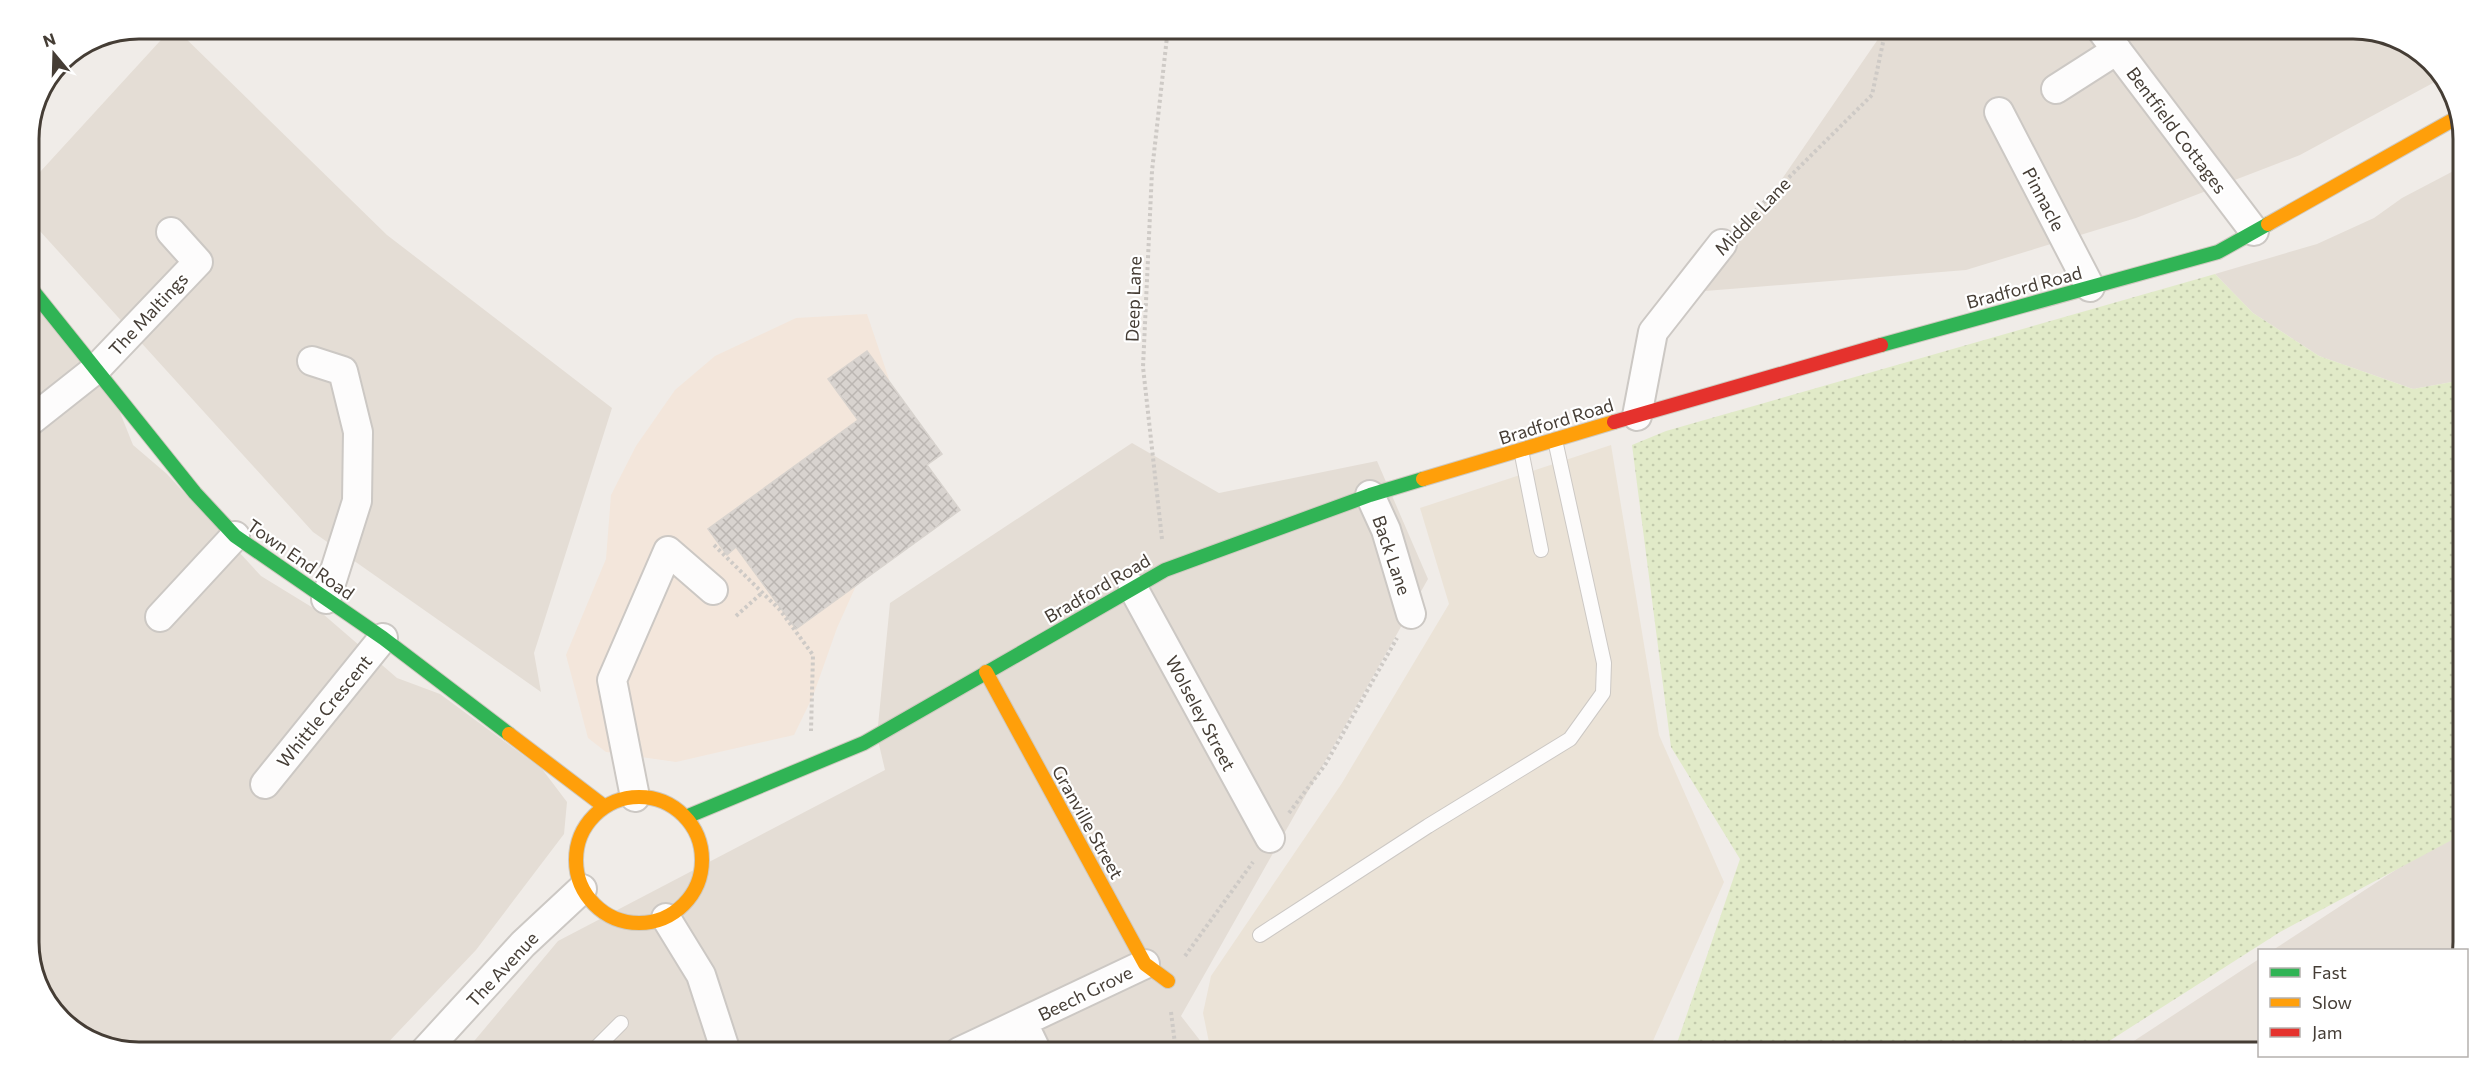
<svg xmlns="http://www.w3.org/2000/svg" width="2492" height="1081" font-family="Commissioner,sans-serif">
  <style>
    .residential { fill: #e4ddd5 }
    .commercial { fill: #f3e6db }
    .education { fill: #ebe3d7 }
    .park { fill: url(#park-dots) }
    .building { fill: url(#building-cross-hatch); stroke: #d8d3ce; stroke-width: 1.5 }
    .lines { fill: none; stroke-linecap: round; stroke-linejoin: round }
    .lane-casing { stroke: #ccc8c4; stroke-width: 16 }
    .street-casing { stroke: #ccc8c4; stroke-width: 32 }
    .fast-casing { stroke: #cfc9bf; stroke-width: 16 }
    .slow-casing { stroke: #cfc9bf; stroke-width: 16 }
    .jam-casing { stroke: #cfc9bf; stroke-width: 16 }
    .path { stroke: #cecac6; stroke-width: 4; stroke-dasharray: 3 3; stroke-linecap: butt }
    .lane { stroke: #fdfcfc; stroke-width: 14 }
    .street { stroke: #fdfcfc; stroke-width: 28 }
    .fast { stroke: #30b455; stroke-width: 14 }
    .slow { stroke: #ff9f0a; stroke-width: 14 }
    .jam { stroke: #e5322d; stroke-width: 14 }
    .labels { text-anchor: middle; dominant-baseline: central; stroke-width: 4.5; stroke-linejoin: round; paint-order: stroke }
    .street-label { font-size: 18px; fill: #453d35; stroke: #fff }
    .rim { fill: none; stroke: #453d35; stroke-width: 3 }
  </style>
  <defs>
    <pattern id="park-dots" width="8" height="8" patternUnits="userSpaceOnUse" patternTransform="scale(1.5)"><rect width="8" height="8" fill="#e1eac8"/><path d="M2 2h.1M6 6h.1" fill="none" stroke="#c2caac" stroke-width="1.8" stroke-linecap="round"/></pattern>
    <pattern id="building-cross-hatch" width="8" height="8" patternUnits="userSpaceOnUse" patternTransform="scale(1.5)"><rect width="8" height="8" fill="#d8d3cf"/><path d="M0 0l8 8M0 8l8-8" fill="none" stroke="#bbb6b2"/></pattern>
  </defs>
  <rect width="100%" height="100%" fill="#f0ece8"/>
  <path class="residential" d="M171,29H176L387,235L612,408L534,653L541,692L313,532L29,219V184Z
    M1885,29H2353L2395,37L2444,77L2300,155L2136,218L1966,270L1705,291Z
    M2463,166V380L2413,389L2319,356L2253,313L2215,274L2317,244L2374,218L2402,198Z
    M29,294L111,390L133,445L167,474L261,576L323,614L397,678L440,694L542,769L567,802L564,834L476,950L379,1052H139L97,1044L51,1009L29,949Z
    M1132,443L1219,493L1377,461L1428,579L1181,1016L1209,1052H465L558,941L885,770L877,736L890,603Z
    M2463,826L2462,950H2273Z
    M2259,959V1052H2117Z"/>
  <path class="commercial" d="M867,314L897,403L868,559L837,628L813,696L794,735L676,762L606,752L588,738L566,655L606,559L611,495L636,446L675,390L715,356L796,318Z"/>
  <path class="education" d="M1611,445L1659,735L1724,882L1648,1052H1211L1203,1013L1211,976L1342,783L1449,604L1420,508Z"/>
  <path class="park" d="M2215,274L2253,313L2319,356L2413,389L2463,380V834L2280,932L2092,1052H1674L1740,859L1671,747L1632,445L1666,431Z"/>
  <path class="building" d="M867,351L942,454L927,465L960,510L796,629L736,547L727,555L708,529L858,420L828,379Z"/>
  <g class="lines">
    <defs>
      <path id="lane" d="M1521,450L1541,550
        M1260,935L1428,826L1570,739L1603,693L1604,663L1555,440
        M592,1052L621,1023"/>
      <path id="street" d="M2100,28L2254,231
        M2056,89L2117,50
        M1999,112L2090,287
        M312,361L343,371L358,432L357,501L326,599
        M1637,416L1653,332L1722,244
        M29,422L96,369L198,262L171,232
        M1370,495L1386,530L1411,614
        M1133,588L1270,838
        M160,617L235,536
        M265,784L383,638
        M635,797L612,680L668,551L713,590
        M666,918L701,975L726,1052
        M1023,1023L1037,1052
        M424,1052L523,944L582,889
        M959,1052L1145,964"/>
      <path id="fast" d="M29,286L195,493L235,536L383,638L509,734
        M1881,345L2218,252L2268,224
        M686,817L864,743L1165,570L1370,495L1423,479"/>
      <path id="slow" d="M2268,224L2458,117
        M1423,479L1614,422
        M986,672L1145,964L1168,981
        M509,734L605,807
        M576 860a63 63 0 1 1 126 0a63 63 0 1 1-126 0Z"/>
      <path id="jam" d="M1614,422L1881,345"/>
    </defs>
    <use href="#lane" class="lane-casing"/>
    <use href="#street" class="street-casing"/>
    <use href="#fast" class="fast-casing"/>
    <use href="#slow" class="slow-casing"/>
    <use href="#jam" class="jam-casing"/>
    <path class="path" d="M1742,224L1872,95L1886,28
      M1162,539L1143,367L1152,171L1168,28
      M714,545L780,610L813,655L811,731
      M736,616L763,592
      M1289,813L1325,765L1397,638
      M1185,956L1253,862
      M1171,1012L1176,1052"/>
    <use href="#lane" class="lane"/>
    <use href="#street" class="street"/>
    <use href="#fast" class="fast"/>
    <use href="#slow" class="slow"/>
    <use href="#jam" class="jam"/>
  </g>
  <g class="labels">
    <g class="street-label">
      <text transform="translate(2177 130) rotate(53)">Bentfield Cottages</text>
      <text transform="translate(2044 199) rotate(62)">Pinnacle</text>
      <text transform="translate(1752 216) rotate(-46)">Middle Lane</text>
      <text transform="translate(2024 287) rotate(-15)">Bradford Road</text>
      <text transform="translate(1133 299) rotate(-88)">Deep Lane</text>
      <text transform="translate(148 314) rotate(-47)">The Maltings</text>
      <text transform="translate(1556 421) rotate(-17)">Bradford Road</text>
      <text transform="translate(1392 555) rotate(71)">Back Lane</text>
      <text transform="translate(301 559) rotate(35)">Town End Road</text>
      <text transform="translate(1097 588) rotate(-30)">Bradford Road</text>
      <text transform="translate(324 711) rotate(-51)">Whittle Crescent</text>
      <text transform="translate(1201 713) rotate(62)">Wolseley Street</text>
      <text transform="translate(1088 822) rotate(61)">Granville Street</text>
      <text transform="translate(502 969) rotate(-47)">The Avenue</text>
      <text transform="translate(1085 993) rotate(-26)">Beech Grove</text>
    </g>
  </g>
  <path d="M0 0H2492V1081H0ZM139 39H2353A100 100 0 0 1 2453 139V942A100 100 0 0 1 2353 1042H139A100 100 0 0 1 39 942V139A100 100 0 0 1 139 39Z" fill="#fff" fill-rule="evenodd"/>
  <path class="rim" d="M139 39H2353A100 100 0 0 1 2453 139V942A100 100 0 0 1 2353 1042H139A100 100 0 0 1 39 942V139A100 100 0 0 1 139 39Z"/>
  <rect x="2258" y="949" width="210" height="108" fill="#ffffff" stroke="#b5b1ae" stroke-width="1.5"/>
  <rect x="2270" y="968" width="30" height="9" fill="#30b455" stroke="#b5b1ae" stroke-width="1.5"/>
  <text x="2312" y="979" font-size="18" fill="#453d35">Fast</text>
  <rect x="2270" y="998" width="30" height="9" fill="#ff9f0a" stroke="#b5b1ae" stroke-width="1.5"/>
  <text x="2312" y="1009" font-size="18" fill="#453d35">Slow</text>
  <rect x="2270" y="1028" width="30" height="9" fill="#e5322d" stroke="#b5b1ae" stroke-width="1.5"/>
  <text x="2312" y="1039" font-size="18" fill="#453d35">Jam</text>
  <g transform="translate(54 54) rotate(341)" stroke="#ffffff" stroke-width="4.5" paint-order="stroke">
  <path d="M0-4.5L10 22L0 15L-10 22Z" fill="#453d35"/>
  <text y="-9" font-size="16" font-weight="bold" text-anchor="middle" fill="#453d35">N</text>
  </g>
</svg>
